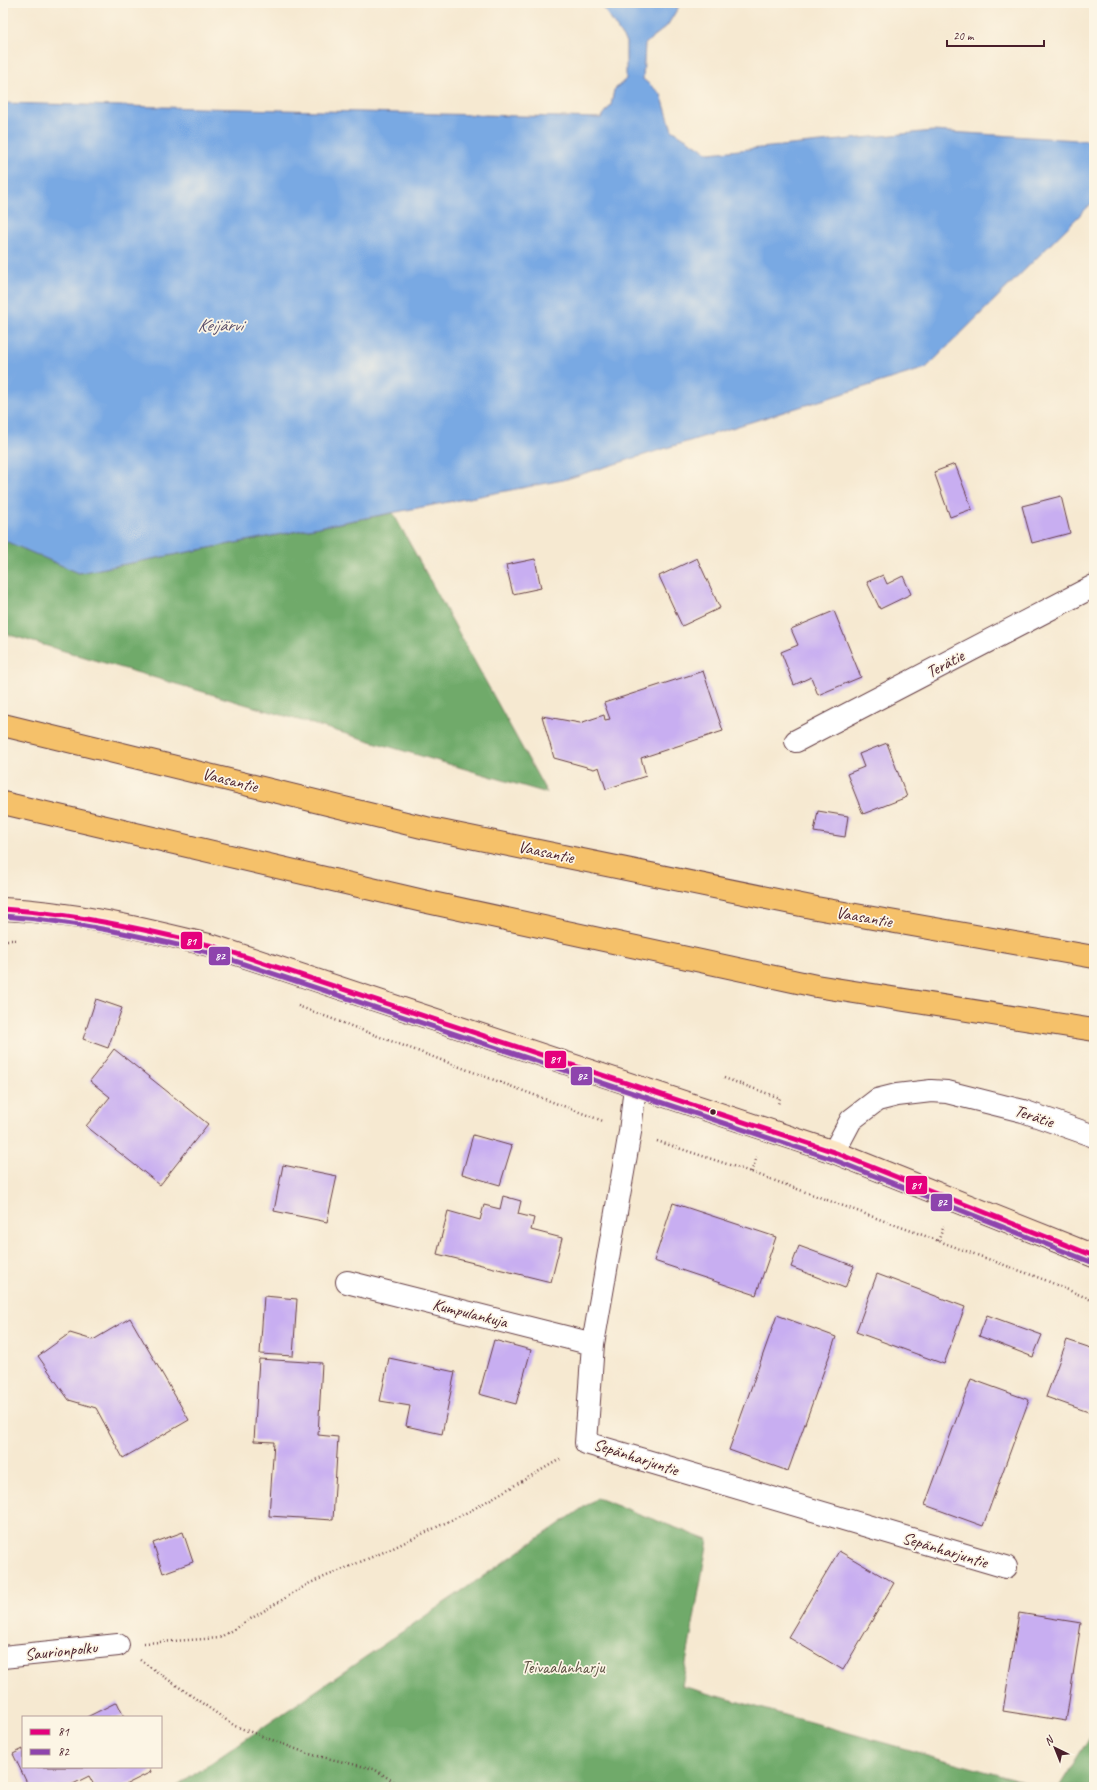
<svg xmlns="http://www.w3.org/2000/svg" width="1097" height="1790" font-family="Caveat,sans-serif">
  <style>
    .forest { fill: #70aa6a; stroke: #5d644a }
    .water { fill: #79a9e3; stroke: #626487 }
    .building { fill: #c8aef1 }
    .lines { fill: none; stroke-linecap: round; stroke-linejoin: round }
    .street-casing { stroke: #643d44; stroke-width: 24 }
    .secondary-casing { stroke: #643d44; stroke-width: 24 }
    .highway-casing { stroke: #643d44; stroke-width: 24 }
    .path { stroke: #643d44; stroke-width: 2.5; stroke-dasharray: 1 3; stroke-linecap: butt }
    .street { stroke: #fff; stroke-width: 22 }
    .secondary { stroke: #fbe6c4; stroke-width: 22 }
    .highway { stroke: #f5c16b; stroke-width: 22 }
    .bus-1-casing { stroke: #fcf5e5; stroke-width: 8 }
    .bus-2-casing { stroke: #fcf5e5; stroke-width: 8 }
    .bus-1 { stroke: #e5007d; stroke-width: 5 }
    .bus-2 { stroke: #8e44ad; stroke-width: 5 }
    .bus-dot { fill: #4a1f2b; stroke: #fcf5e5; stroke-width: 1.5 }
    .labels { text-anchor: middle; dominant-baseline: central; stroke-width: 3.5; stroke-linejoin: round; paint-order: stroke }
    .street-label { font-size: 17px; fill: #4a1f2b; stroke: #fcf5e5 }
    .park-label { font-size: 17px; fill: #5e5143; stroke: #fcf5e5 }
    .water-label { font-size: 18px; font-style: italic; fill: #5a4f6b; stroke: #fcf5e5 }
    .line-badge { stroke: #fcf5e5; stroke-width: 1.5 }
    .badge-label { font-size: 11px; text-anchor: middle; font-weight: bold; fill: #fff }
  </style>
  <rect width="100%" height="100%" fill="#fcf5e5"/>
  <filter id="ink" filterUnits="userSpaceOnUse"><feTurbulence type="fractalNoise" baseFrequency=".025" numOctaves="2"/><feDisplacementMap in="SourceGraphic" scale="8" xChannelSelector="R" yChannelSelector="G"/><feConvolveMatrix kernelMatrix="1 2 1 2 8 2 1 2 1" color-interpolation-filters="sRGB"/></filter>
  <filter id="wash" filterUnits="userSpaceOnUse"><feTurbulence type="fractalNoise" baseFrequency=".012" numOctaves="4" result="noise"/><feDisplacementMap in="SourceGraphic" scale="16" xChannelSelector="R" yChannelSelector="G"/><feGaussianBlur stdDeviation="0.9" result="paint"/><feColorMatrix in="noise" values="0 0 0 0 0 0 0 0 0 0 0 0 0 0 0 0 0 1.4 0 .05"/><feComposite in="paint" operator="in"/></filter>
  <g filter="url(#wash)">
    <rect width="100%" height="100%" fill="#f6e9d1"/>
    <path class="forest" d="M393,513L547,793L3,633V540L79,573Z
      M597,1498L708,1540L682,1686L1041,1787H176Z
      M1094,1730V1787H1059Z"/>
    <path class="water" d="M600,3H681L667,26L645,44L643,79L661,94L672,130L709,153L933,131L1094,141V201L926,368L563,480L79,573L3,540V103L601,118L611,105L614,90L626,79V42Z"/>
    <g id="blocks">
      <path class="building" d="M955,464L972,509L950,517L934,472Z
        M1061,496L1070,533L1032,543L1022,506Z
        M697,558L720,608L682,626L659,576Z
        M535,559L541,588L513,594L506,565Z
        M883,575L887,584L903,576L911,594L880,609L867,582Z
        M834,611L861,677L818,695L811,677L794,685L781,652L798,645L791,629Z
        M703,671L723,731L641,758L646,776L606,789L599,767L594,769L554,758L542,716L580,723L604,715L605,720L610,719L604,703Z
        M887,743L907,797L863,814L847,774L864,767L859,754Z
        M818,811L848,816L845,837L814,832Z
        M96,999L122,1008L108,1048L83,1039Z
        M114,1049L208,1124L160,1185L86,1126L110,1097L90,1081Z
        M473,1135L512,1146L500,1185L462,1174Z
        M283,1165L337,1176L327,1222L274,1211Z
        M503,1196L521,1201L518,1214L534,1218L531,1230L562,1238L551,1282L437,1254L448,1211L480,1220L484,1205L500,1209Z
        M673,1203L776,1237L756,1295L654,1261Z
        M799,1246L854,1266L845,1288L791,1267Z
        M877,1274L965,1307L944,1364L856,1332Z
        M264,1296L297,1299L293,1356L260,1354Z
        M777,1315L836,1337L788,1471L729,1450Z
        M987,1315L1042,1335L1033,1357L979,1336Z
        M130,1318L189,1420L123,1458L96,1408L69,1400L38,1356L70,1333L93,1340Z
        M494,1340L531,1350L516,1404L479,1394Z
        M1067,1340L1094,1349V1414L1046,1397Z
        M389,1358L455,1372L442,1434L406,1426L410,1406L380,1401Z
        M259,1359L322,1363L318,1435L338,1437L333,1520L269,1516L274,1442L254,1441Z
        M971,1379L1029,1400L983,1526L925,1505Z
        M183,1532L193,1562L163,1573L153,1543Z
        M839,1551L894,1583L843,1670L788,1637Z
        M1019,1613L1081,1623L1066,1721L1003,1711Z
        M117,1702L124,1717H87Z
        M23,1749V1767H149L151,1772L121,1787H95L89,1776L67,1787H29L13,1754Z"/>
    </g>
  </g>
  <g filter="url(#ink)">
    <use href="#blocks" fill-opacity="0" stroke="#643d44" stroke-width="1"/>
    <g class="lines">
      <defs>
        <path id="street" d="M796,741L1094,586
          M635,1086L630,1132L593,1344L586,1443L1006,1567
          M834,1152L851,1120L877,1100L897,1095L931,1091L947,1092L1023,1111L1094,1136
          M347,1282L593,1344
          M3,1657L118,1645"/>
        <path id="secondary" d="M3,909C74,912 144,929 213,946L834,1152L1094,1256"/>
        <path id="highway" d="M3,725L426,828L816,908L1094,957
          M3,803L423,901L816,986L1094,1030"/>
      </defs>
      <use href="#street" class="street-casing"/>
      <use href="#secondary" class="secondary-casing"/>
      <use href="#highway" class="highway-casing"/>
      <path class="path" d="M3,940H19
        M298,1006L603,1121
        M724,1078L780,1098L778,1104
        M657,1141L751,1172L1045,1280L1094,1301
        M751,1172L757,1157
        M938,1241L944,1226
        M144,1643L219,1638L310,1583L391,1549L470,1511L562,1458
        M140,1660L235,1726L309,1754L374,1769L402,1787"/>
      <use href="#street" class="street"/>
      <use href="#secondary" class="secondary"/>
      <use href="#highway" class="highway"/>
      <defs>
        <path id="bus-1" d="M3,909C75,914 144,929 213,946L834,1152L1094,1256"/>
        <path id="bus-2" d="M3,916C74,921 142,936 211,953L832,1159L1091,1262"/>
      </defs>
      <use href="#bus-1" class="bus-1-casing"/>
      <use href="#bus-2" class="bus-2-casing"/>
      <use href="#bus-1" class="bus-1"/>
      <use href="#bus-2" class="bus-2"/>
    </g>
  </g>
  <circle class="bus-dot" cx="713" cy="1112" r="3.5"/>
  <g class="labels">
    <g class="street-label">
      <text transform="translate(945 664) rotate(-28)">Terätie</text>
      <text transform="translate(230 780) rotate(14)">Vaasantie</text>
      <text transform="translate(546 852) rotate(12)">Vaasantie</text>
      <text transform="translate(864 917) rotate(10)">Vaasantie</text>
      <text transform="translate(1034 1116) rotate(18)">Terätie</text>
      <text transform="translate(470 1313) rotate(14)">Kumpulankuja</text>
      <text transform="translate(636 1457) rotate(18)">Sepänharjuntie</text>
      <text transform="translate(945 1550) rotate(17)">Sepänharjuntie</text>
      <text transform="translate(61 1651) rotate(-6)">Saurionpolku</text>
    </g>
    <g class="park-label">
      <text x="563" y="1667">Teivaalanharju</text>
    </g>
    <g class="water-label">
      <text x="220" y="325">Keijärvi</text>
    </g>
  </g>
  <g class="line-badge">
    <rect x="180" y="931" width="23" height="19" rx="4" fill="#e5007d"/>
    <rect x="208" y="946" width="23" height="20" rx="4" fill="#8e44ad"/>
    <rect x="544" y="1050" width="23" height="19" rx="4" fill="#e5007d"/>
    <rect x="570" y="1066" width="23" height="20" rx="4" fill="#8e44ad"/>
    <rect x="905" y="1175" width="23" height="20" rx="4" fill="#e5007d"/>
    <rect x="930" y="1193" width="23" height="19" rx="4" fill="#8e44ad"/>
  </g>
  <g class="badge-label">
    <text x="191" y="945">81</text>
    <text x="220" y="960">82</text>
    <text x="555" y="1063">81</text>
    <text x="582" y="1080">82</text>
    <text x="916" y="1189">81</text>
    <text x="942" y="1206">82</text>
  </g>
  <rect width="1097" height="1790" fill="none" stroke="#fcf5e5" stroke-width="16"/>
  <rect x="22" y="1716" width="140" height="52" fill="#fcf5e5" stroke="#b59f9b"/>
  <rect x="30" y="1729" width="20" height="6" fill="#e5007d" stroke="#b59f9b"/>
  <text x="58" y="1736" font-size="12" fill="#4a1f2b">81</text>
  <rect x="30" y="1749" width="20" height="6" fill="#8e44ad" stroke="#b59f9b"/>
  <text x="58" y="1756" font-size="12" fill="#4a1f2b">82</text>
  <g transform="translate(1055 1748) rotate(317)" stroke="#fcf5e5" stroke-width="3" paint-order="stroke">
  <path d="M0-3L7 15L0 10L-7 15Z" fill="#4a1f2b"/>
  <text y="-6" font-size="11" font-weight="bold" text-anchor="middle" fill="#4a1f2b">N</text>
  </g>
  <path d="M947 40v6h97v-6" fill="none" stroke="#4a1f2b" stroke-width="2"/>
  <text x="953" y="40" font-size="12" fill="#4a1f2b" stroke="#fcf5e5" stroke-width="3" paint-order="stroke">20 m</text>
</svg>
